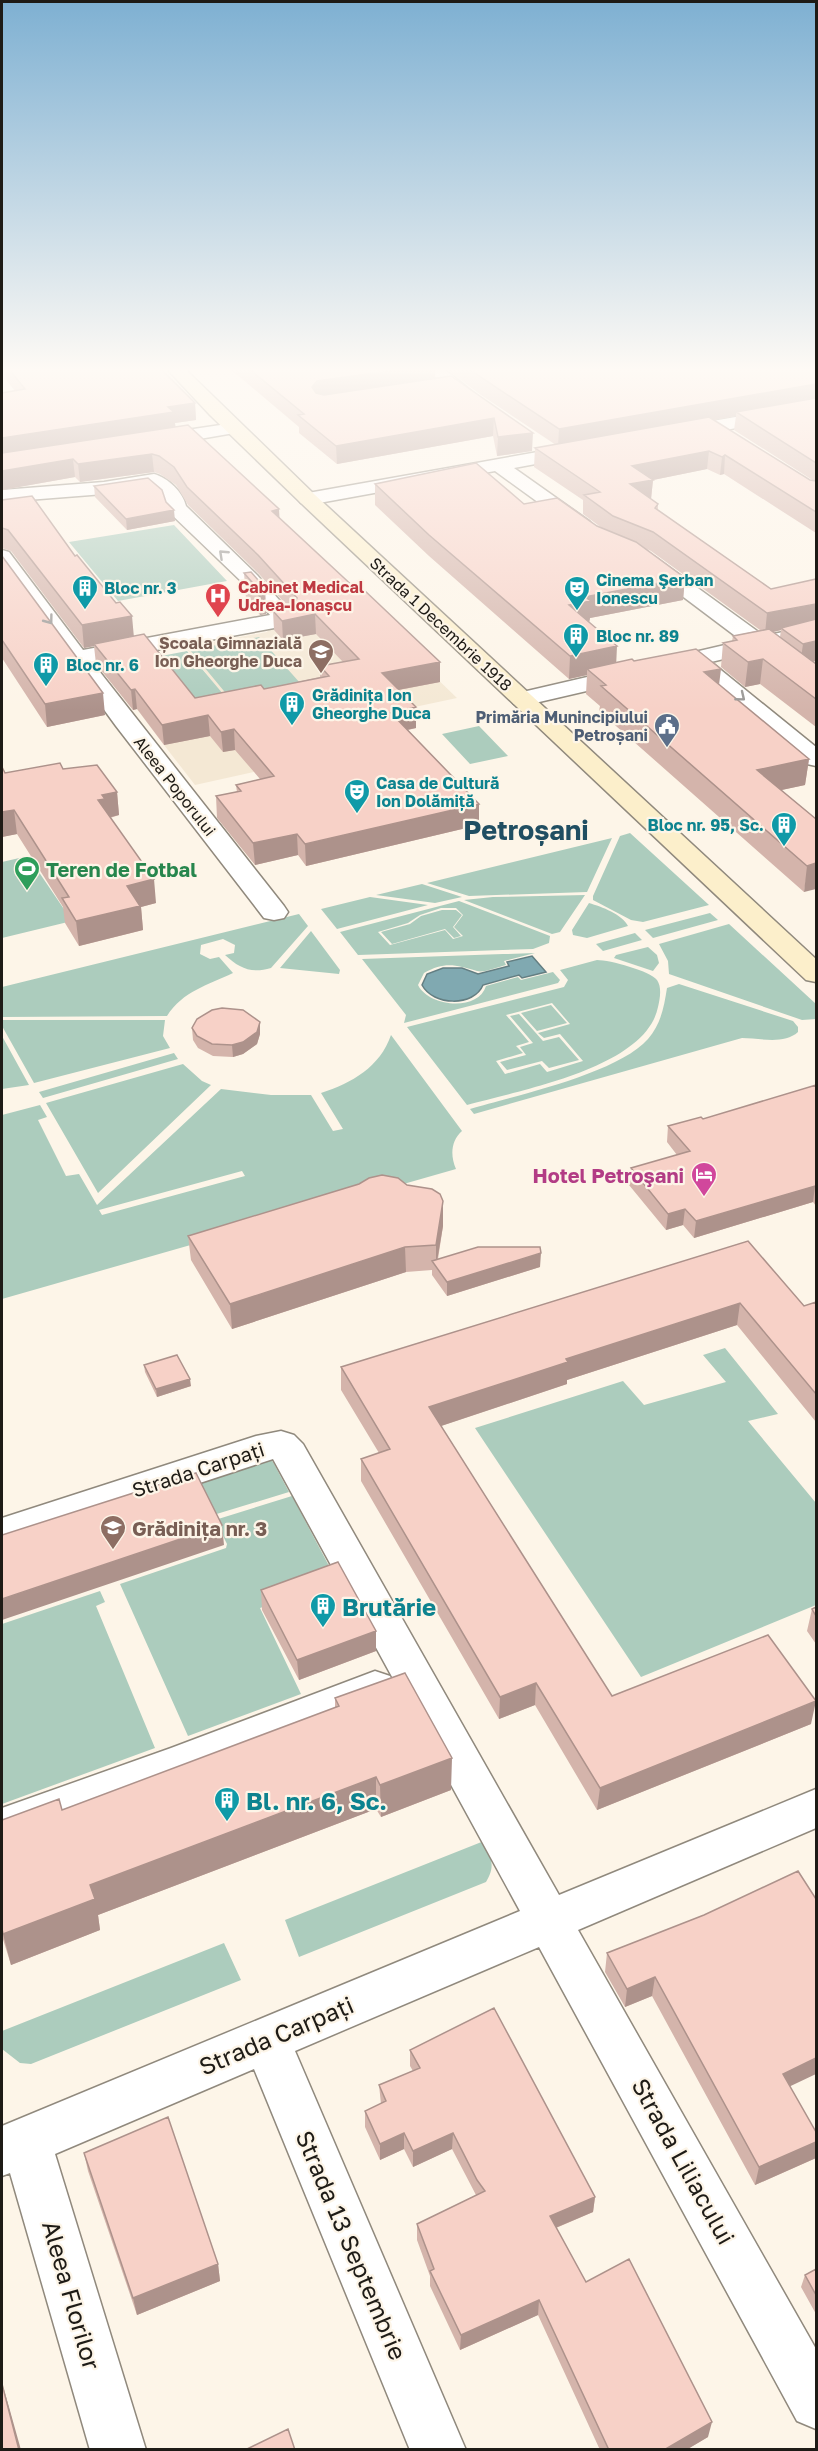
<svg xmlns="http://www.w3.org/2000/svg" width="818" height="2451" font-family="'Golos Text',sans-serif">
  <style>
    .built { fill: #f4e8d4 }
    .green { fill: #acccbd; fill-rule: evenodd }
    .water { fill: #80a9b1; stroke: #637e82; stroke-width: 1.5 }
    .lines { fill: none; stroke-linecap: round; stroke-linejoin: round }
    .minor-casing { stroke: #90897d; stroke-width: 3 }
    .secondary-casing { stroke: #90897d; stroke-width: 3 }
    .minor { fill: #fff; fill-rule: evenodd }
    .secondary { fill: #fcefcb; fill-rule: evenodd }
    .wall { fill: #d4b4ab; fill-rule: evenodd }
    .shaded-wall { fill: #ad928b }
    .building { fill: #f7d1c7; stroke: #ad928b; stroke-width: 1.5 }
    .oneway { stroke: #9a9896 }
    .labels { text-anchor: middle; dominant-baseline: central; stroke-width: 4.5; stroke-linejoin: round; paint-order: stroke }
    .far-culture-label { font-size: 16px; font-weight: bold; fill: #0d838f; stroke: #fdf5e8; text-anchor: start }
    .far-health-label { font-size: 16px; font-weight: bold; fill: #be3a42; stroke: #fdf5e8; text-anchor: start }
    .far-street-label { font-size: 16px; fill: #1e1b16; stroke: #fdf5e8 }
    .far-education-label { font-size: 16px; font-weight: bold; fill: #785e54; stroke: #fdf5e8; text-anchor: end }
    .far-service-label { font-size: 16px; font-weight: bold; fill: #4e5e75; stroke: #fdf5e8; text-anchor: end }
    .leisure-label { font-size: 20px; font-weight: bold; fill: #27864d; stroke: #fdf5e8; text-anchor: start }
    .hotel-label { font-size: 20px; font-weight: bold; fill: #b23c85; stroke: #fdf5e8; text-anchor: end }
    .street-label { font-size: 20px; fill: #1e1b16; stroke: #fdf5e8 }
    .education-label { font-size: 20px; font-weight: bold; fill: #785e54; stroke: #fdf5e8; text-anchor: start }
    .near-culture-label { font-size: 24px; font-weight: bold; fill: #0d838f; stroke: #fdf5e8; text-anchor: start }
    .near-street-label { font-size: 24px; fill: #1e1b16; stroke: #fdf5e8 }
    .far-town-label { font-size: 27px; font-weight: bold; fill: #204e62; stroke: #fdf5e8 }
  </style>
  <rect width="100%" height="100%" fill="#fdf5e8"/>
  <path class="built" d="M364,608L457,698L372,716L395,741L195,785L164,745L238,729L233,707L185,647L267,632L270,626Z"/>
  <path class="green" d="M174,525L227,581L118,601L69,542Z
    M259,637L309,693L238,708L190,650Z
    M187,651L234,707L213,735L151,658Z
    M479,726L508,756L470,764L442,734Z
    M630,833L709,905L643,922L631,920L593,900V896L620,836Z
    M612,838L587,892L469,896L427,883Z
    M28,856L72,921L2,938V862Z
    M422,884L462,897L435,903L376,895Z
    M585,895L560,932L552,934L464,900L493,897Z
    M370,897L428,905L337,929L321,909Z
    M459,901L550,936L549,943L533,949L358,955L340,932ZM441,908H456L463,915L454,927L463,936L453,939L445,930L390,945L378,932L408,923L420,915Z
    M589,903C602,907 622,914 628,926L587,938L573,935L572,930Z
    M442,910H456L462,915L453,927L461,936L454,938L445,929L392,944L381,932L410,924L421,916Z
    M710,913L718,920L653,938L645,930Z
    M299,914L308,926L271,968C251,974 239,968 225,955L234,953L235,945L223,939L201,945L200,954L210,959L219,957L233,973C208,985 183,991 167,1016L2,1017V987Z
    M729,924L816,1004V1019L802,1020L669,974L668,961L659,944Z
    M311,931L340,970L339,974L280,968Z
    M635,933L642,940L603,951L596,944Z
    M648,947L657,955L659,963L653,971L614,958L616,955Z
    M535,953L504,961L506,965C498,967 484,973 477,971C456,965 445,961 424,973L418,985C429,1007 478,1012 486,986L518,977L521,980L553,972L560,980L558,983L404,1023L406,1015L362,959Z
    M597,960C610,960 650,971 657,980C662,987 660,999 658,1007C646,1068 520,1090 467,1105L407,1027L564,987L568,980L560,970ZM552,1003L570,1024L538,1033L544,1038L560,1034L583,1061L547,1072L540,1064L505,1074L496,1061L523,1053L516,1046L529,1042L506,1015Z
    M679,984L793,1021L798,1027V1032C784,1045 759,1038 742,1038L474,1114L470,1109C517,1095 617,1074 648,1039C661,1024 664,1007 667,988Z
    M551,1005L567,1023L537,1031L521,1013Z
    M519,1014L543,1041L559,1037L579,1060L549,1068L542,1061L507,1070L500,1062L526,1055L520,1047L533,1043L510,1016Z
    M2,1020H165L163,1036L170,1048L34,1083L2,1026Z
    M391,1035L462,1131C451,1141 450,1155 456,1169L2,1299V1115L40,1105L47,1117L38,1120L66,1176L79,1174L97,1205L221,1089L271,1095H311L333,1131L343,1129L321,1093C352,1083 380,1067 391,1035ZM242,1171L245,1176L102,1215L99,1210Z
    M2,1036L29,1085L2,1089Z
    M174,1053L178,1059L43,1098L39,1092Z
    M183,1064L202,1081L211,1085L98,1193L46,1103Z
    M725,1348L778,1414L748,1421L816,1503V1605L641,1677L475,1428L623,1381L644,1405L726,1382L703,1355Z
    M260,1458L270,1459L273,1462L289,1492L210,1516L91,1528Z
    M292,1496L337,1581L260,1608L301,1694L188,1736L120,1584L226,1548L227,1544L215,1520Z
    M100,1591L105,1602L96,1606L155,1748L2,1804V1624Z
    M484,1841C491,1857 496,1866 486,1882L299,1957L285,1920Z
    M224,1943L241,1980L31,2064L20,2063L2,2049V2031Z"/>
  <path class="water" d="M532,956L546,972L522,978L519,975L483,985C474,1007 433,1006 422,985L427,974L443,968H462L478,974L509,966L507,962Z"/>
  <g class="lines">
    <defs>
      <path id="minor" d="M425,368H443L487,404L484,408H472Z
        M816,403V413L678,439L672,437L669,433L672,429L678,427Z
        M234,423L240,424L243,428L240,432L153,447L146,445L144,441L146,437L153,435Z
        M577,445L584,447L586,451L584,455L514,468L589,521L592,525L589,529H575L495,471L308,505L301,503L298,499L301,495L308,493Z
        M154,474C168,478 183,492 186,506L257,575L296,619L293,624L285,626L92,662L284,906L288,912L284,918L274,920L264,918L116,726L2,570V550L9,552L83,650L270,615L243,583L169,512L165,499L150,486L104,494L2,502V490L104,482Z
        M648,555L655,557L764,636L816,625V637L711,662L816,747V766L807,764L690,667L522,706L514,704L510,699L514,694L742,641L641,565L638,561L641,557Z
        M281,1431L294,1435L303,1444L559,1895L816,1789V1828L578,1930L816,2349V2429L797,2421L539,1947L295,2051L466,2450H410L254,2069L55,2154L146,2450H90L10,2173L2,2176V2126L520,1911L273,1459L2,1548V1518L256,1436Z
        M375,1671L390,1676L396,1688L390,1700L201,1774L2,1846V1808L171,1748Z"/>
      <path id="secondary" d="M166,368H184L315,495L816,959V982L806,980L301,503L210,415Z"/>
    </defs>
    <use href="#minor" class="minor-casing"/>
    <use href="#secondary" class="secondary-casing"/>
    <use href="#minor" class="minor"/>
    <use href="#secondary" class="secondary"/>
  </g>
  <path class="wall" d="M5,368H160L195,403L196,420L175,423V427L279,509V518L440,682L399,690L416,728L408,730L479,804V825L306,866L298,855L255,865L217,818L216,796L237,792L236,785L260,779L235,750L223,752L210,736L164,745L137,709L133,710L96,664L94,646L84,648L11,551L2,548V500L75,556L134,636L195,698L264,689L320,677V666L343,662L316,634L283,640L274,630L273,611L289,608L259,574L188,505L176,485L160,474L154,472L80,482L75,477L2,490V393L15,391L7,381Z
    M229,368H435V378L451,376L532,451L497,456L493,436L337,464L299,433V427Z
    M445,368H816V533L724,474L720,475L707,469L653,480L651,499L658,504V510L771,589L814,662L816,663V727L760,684L745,687L721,667L723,643L732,641L733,636L760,630L651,551L647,549L685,578L683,600L590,618L589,622L616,662L634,661L719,685L809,759L805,785L781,790L816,819L804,892L599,711L600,706L586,694L587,675L569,679L429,556L375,505V484L524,504L602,528L583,514V500L534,467L535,448L556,445L481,395ZM736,416L734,430L814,481L810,480L713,420ZM781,630L780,637L773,632Z
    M94,486L166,502L175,521L127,530L95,497Z
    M2,556L105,715L47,727L2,658Z
    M244,573L265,588L266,614L260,615L246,599Z
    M2,767L5,773L63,769L117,792L119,815L110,818L156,903L141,907L143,930L79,946L65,923L63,907L17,834L2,837Z
    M260,1022V1034L257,1044L243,1054L233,1057L213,1056L198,1048L193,1040L192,1028Z
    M816,1085V1206L813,1202L694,1238L683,1225L666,1230L629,1185L631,1168L677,1155L667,1142L668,1126L703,1119Z
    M443,1226L438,1259L540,1267L447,1296L432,1275V1270L406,1272L232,1329L191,1260L188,1236Z
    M748,1241L804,1306L816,1302V1422L737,1325L567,1380V1384L441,1426L612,1696L811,1724L597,1810L535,1705L499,1719L361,1481V1459L379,1453L341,1390V1367Z
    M144,1365L191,1386L157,1397L145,1372Z
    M261,1590L376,1651L299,1680L262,1610Z
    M816,1607V1644L807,1631L812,1609Z
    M335,1698L451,1790L381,1817L376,1809L98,1915L100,1930L11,1965L2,1936V1820L62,1810L335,1708Z
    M704,1915L816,2158L755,2185L652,1996L625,2007L605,1972L607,1953Z
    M410,2050L595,2197L593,2212L556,2228L586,2282L708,2437L686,2450H600L538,2315L460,2350L430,2286V2276L417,2240V2224L476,2195L452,2149L413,2167L404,2149L380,2160L365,2127V2111L381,2104L379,2085L413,2071L410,2066Z
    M84,2153L218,2264L220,2281L137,2315L88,2171Z
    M816,2269V2314L801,2287L805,2275Z"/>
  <path class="shaded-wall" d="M411,368H435V381L318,399L312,387L317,381Z
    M816,384V401L736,412V416L558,447L559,429Z
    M195,403L196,420L175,423L176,430L2,458V438L168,407Z
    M494,418L493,436L337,464L336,446Z
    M533,433L532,451L497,456L498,437Z
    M709,451L707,469L653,480L651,499L629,503L632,466Z
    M152,454L154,472L80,482L78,464Z
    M725,455L724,474L720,475L722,457Z
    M73,459L75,477L2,490V471Z
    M279,509L280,528L272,511Z
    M174,510L175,521L127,530L126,519Z
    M685,578L683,600L590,618L589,623L569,605L585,597Z
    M265,588L266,614L260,615L258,589Z
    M816,604V623L781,628V630L765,634L767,613Z
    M315,614L316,634L283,640L282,621Z
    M132,616L134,638L94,644V646L84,648L82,625Z
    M816,641V661L800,665L803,644Z
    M617,646L616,668L587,669V675L569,679L570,656Z
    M763,659L760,684L745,687L748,662Z
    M440,662V682L382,693V673Z
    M721,669L718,693L704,672Z
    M135,689L137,709L133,710L131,690Z
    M103,693L105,715L47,727L45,704Z
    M416,707V728L391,733V713Z
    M208,715L210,736L164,745L162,725Z
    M234,729L235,750L223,752L221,732Z
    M809,759L805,785L754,796L757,770Z
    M117,792L119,815L107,818L98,800L102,795Z
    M479,804V825L306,866L305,844Z
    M14,810L17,834L2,837V812Z
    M297,834L298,855L255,865L253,843Z
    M816,863V889L804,892L807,866Z
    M154,879L156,903L141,907L143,930L79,946L76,921L127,886Z
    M260,1022V1034L257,1044L243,1054L233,1057L232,1045Z
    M815,1186L813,1202L694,1238L696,1221Z
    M443,1201V1226L436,1267V1245Z
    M685,1209L683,1225L666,1230L668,1214Z
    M405,1247L406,1272L232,1329L230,1304Z
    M541,1253L540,1267L447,1296V1282Z
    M740,1303L737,1325L567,1380V1384L429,1430V1407L566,1359Z
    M190,1379L191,1386L157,1397L156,1389Z
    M222,1525L224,1545L2,1620V1599Z
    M376,1631V1651L299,1680L297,1660Z
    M536,1683L535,1705L499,1719L500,1697Z
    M816,1701L811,1724L597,1810L600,1788Z
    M452,1758L451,1790L381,1817L380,1785Z
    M376,1777V1809L98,1915L100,1930L11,1965L3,1934L90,1885Z
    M655,1977L652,1996L625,2007L627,1989Z
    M816,2058V2074L778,2092L783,2074Z
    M404,2133V2149L380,2160V2144Z
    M453,2133L452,2149L413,2167V2151Z
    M816,2142V2158L755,2185L759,2167Z
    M595,2197L593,2212L548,2231L550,2216Z
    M218,2264L220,2281L137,2315L133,2298Z
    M539,2300L538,2315L460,2350L461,2335Z
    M2,2383L9,2407L21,2450H19Z
    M712,2422L708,2437L686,2450H664Z"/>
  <path class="building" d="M8,368H160L195,403L168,407L174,412L2,438V393L25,389Z
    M248,368H411L317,381L312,387L316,393L324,395L451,376L533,433L498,437L494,418L336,446L298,415L304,414Z
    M468,368H816V384L559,429L482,378Z
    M816,398V463L736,412Z
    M709,417L810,480L816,481V512L725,455L722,457L709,451L632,466L653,480L630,484L658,504L655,508L771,589L816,579V604L767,613L653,532L613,516L584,495L600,492L535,448Z
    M188,425L279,509L272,511L357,590L363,589L440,662L382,673L416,707L391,713L479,804L305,844L297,834L253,843L216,796L241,791L236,785L274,776L234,729L221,732L208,715L162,725L135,689L131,690L94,644L144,634L195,698L261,685L264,689L329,676L320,666L359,659L315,614L282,621L273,611L293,607L297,598L258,555L187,487L174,467L159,456L152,454L78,464L73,459L2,471V453Z
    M476,463L524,504L557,498L597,526L636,542L685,578L585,597L591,601L569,605L617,646L570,656L429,535L375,484Z
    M148,478L162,490L166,502L174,510L126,519L94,486Z
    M32,496L75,556L77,555L116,603L120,602L132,616L82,625L8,530L2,528V500Z
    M2,556L103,693L45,704L2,640Z
    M251,572L265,588L258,589L244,573Z
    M816,619V641L803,644L781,628Z
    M769,629L816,664V699L763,659L748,662L723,643L737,640L733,636Z
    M696,649L721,669L704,672L809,759L757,770L816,819V863L807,866L601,686L606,685L587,669L632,659L634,661Z
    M60,763L63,769L97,765L117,792L102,795L105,799L98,800L154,879L127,886L140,906L76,921L62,898L69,897L14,810L2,812V767L5,773Z
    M222,1008L243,1010L260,1022L257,1032L243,1042L232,1045L212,1044L197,1036L192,1028L197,1019L212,1010Z
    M816,1085V1187L815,1186L696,1221L685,1209L668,1214L631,1168L690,1151L668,1126L701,1117L703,1119Z
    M382,1175L398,1178L407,1185L432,1189L440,1194L443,1201L436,1245L405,1247L230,1304L188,1236L359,1184L369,1178Z
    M748,1241L804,1306L816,1302V1394L740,1303L566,1359L568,1362L429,1407L612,1696L768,1635L816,1701L600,1788L536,1683L500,1697L361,1459L390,1449L341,1367Z
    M478,1247H540L541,1253L447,1282L432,1261Z
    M177,1355L190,1379L156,1389L144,1365Z
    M196,1473L222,1525L2,1599V1535Z
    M338,1562L376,1631L297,1660L261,1590Z
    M816,1607V1616L812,1609Z
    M405,1673L452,1758L380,1785L376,1777L90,1885L95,1899L3,1934L2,1929V1820L59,1799L62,1810L339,1706L335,1698Z
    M798,1871L816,1899V2058L783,2074L816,2132V2142L759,2167L655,1977L627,1989L607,1953L704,1915Z
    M494,2008L595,2197L550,2216L586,2282L629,2259L712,2422L664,2450H609L539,2300L461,2335L430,2271L434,2269L417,2224L485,2191L477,2180L453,2133L413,2151L404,2133L380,2144L365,2111L386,2101L379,2085L420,2068L410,2050Z
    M168,2117L218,2264L133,2298L84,2153Z
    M816,2269V2295L805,2275Z
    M2,2384L19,2450H2Z
    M288,2429L295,2450H245Z"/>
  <defs><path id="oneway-chevron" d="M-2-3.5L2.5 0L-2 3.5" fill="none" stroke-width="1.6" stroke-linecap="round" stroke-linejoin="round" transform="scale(1.5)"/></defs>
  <g class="oneway">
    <use href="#oneway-chevron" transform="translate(223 554) rotate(-137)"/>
    <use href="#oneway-chevron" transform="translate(49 620) rotate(53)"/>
    <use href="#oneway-chevron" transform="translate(741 697) rotate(39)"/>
  </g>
  <linearGradient id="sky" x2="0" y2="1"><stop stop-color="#7eb0d2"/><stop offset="0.52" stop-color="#fefaf5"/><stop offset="1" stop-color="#fefaf5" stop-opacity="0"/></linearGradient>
  <rect width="818" height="711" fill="url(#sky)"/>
  <defs>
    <symbol id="building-pin" viewBox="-11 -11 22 30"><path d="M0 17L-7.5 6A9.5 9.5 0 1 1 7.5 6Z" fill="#0f9aa8" stroke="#fdf5e8"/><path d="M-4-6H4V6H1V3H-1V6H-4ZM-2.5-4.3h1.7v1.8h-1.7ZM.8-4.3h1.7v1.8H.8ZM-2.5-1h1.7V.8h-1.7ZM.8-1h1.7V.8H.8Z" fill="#fff"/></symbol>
    <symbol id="theatre-pin" viewBox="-11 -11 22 30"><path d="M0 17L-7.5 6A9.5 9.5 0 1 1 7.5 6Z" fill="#0f9aa8" stroke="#fdf5e8"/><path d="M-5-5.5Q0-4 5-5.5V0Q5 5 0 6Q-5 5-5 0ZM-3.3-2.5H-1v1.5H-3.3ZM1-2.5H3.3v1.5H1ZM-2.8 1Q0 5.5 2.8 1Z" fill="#fff"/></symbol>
    <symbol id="hospital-pin" viewBox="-11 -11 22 30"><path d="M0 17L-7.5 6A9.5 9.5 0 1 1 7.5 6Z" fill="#e0444e" stroke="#fdf5e8"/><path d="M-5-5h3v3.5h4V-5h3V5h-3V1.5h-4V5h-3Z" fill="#fff"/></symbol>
    <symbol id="school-pin" viewBox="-11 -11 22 30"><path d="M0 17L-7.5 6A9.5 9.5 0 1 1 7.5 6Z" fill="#8d6e63" stroke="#fdf5e8"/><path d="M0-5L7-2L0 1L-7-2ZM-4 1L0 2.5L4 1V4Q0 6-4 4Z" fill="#fff"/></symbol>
    <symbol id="civic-pin" viewBox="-11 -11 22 30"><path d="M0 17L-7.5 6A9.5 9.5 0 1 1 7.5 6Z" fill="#5c6f8a" stroke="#fdf5e8"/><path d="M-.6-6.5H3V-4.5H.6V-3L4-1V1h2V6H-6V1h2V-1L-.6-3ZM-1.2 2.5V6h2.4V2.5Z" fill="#fff"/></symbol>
    <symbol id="stadium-pin" viewBox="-11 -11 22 30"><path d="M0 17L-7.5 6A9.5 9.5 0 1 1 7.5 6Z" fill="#2e9e5b" stroke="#fdf5e8"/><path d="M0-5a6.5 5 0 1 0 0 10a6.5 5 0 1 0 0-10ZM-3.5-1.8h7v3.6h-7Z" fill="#fff"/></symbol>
    <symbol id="hotel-pin" viewBox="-11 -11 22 30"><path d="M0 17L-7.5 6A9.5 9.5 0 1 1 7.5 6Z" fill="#d1479c" stroke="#fdf5e8"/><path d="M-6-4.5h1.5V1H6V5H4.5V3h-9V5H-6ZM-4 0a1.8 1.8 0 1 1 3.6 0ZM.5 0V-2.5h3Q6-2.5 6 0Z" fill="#fff"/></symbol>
  </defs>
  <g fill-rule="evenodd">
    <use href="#building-pin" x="70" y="573" width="30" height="40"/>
    <use href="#theatre-pin" x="562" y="574" width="30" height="40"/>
    <use href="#hospital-pin" x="203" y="581" width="30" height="40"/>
    <use href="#building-pin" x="561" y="621" width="30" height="40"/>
    <use href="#school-pin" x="306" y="637" width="30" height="40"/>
    <use href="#building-pin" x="31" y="650" width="30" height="40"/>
    <use href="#building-pin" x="277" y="689" width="30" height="40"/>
    <use href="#civic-pin" x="652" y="711" width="30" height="40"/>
    <use href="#theatre-pin" x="342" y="777" width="30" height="40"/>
    <use href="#building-pin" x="769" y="810" width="30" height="40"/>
    <use href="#stadium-pin" x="12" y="854" width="30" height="40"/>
    <use href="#hotel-pin" x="689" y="1160" width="30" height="40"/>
    <use href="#school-pin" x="98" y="1513" width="30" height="40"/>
    <use href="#building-pin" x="308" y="1591" width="30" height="40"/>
    <use href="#building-pin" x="212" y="1785" width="30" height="40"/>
  </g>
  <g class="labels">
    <g class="far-culture-label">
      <text x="596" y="580">Cinema Şerban<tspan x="596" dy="18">Ionescu</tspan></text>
      <text x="104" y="588">Bloc nr. 3</text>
      <text x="596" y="636">Bloc nr. 89</text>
      <text x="66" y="665">Bloc nr. 6</text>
      <text x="312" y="695">Grădinița Ion<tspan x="312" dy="18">Gheorghe Duca</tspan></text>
      <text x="376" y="783">Casa de Cultură<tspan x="376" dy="18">Ion Dolămiță</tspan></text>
      <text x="764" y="825" text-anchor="end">Bloc nr. 95, Sc.</text>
    </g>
    <g class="far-health-label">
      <text x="238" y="587">Cabinet Medical<tspan x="238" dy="18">Udrea-Ionașcu</tspan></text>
    </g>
    <g class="far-street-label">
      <text transform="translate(441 624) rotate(43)">Strada 1 Decembrie 1918</text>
      <text transform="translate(175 786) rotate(52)">Aleea Poporului</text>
    </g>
    <g class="far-education-label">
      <text x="302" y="643">Școala Gimnazială<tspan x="302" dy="18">Ion Gheorghe Duca</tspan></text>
    </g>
    <g class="far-service-label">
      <text x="648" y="717">Primăria Munincipiului<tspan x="648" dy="18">Petroșani</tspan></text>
    </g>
    <g class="leisure-label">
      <text x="46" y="869">Teren de Fotbal</text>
    </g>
    <g class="hotel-label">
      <text x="684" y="1175">Hotel Petroşani</text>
    </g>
    <g class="street-label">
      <text transform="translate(198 1469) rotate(-18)">Strada Carpați</text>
    </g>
    <g class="education-label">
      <text x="132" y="1528">Grădinița nr. 3</text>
    </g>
    <g class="near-culture-label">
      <text x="342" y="1606">Brutărie</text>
      <text x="246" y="1800">Bl. nr. 6, Sc.</text>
    </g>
    <g class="near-street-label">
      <text transform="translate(276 2035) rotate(-23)">Strada Carpați</text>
      <text transform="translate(684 2161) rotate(61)">Strada Liliacului</text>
      <text transform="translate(352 2245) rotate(67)">Strada 13 Septembrie</text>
      <text transform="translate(72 2295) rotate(74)">Aleea Florilor</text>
    </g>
    <g class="far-town-label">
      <text x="526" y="830">Petroșani</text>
    </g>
  </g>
  <rect width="818" height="2451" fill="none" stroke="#1e1b16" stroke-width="6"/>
</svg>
